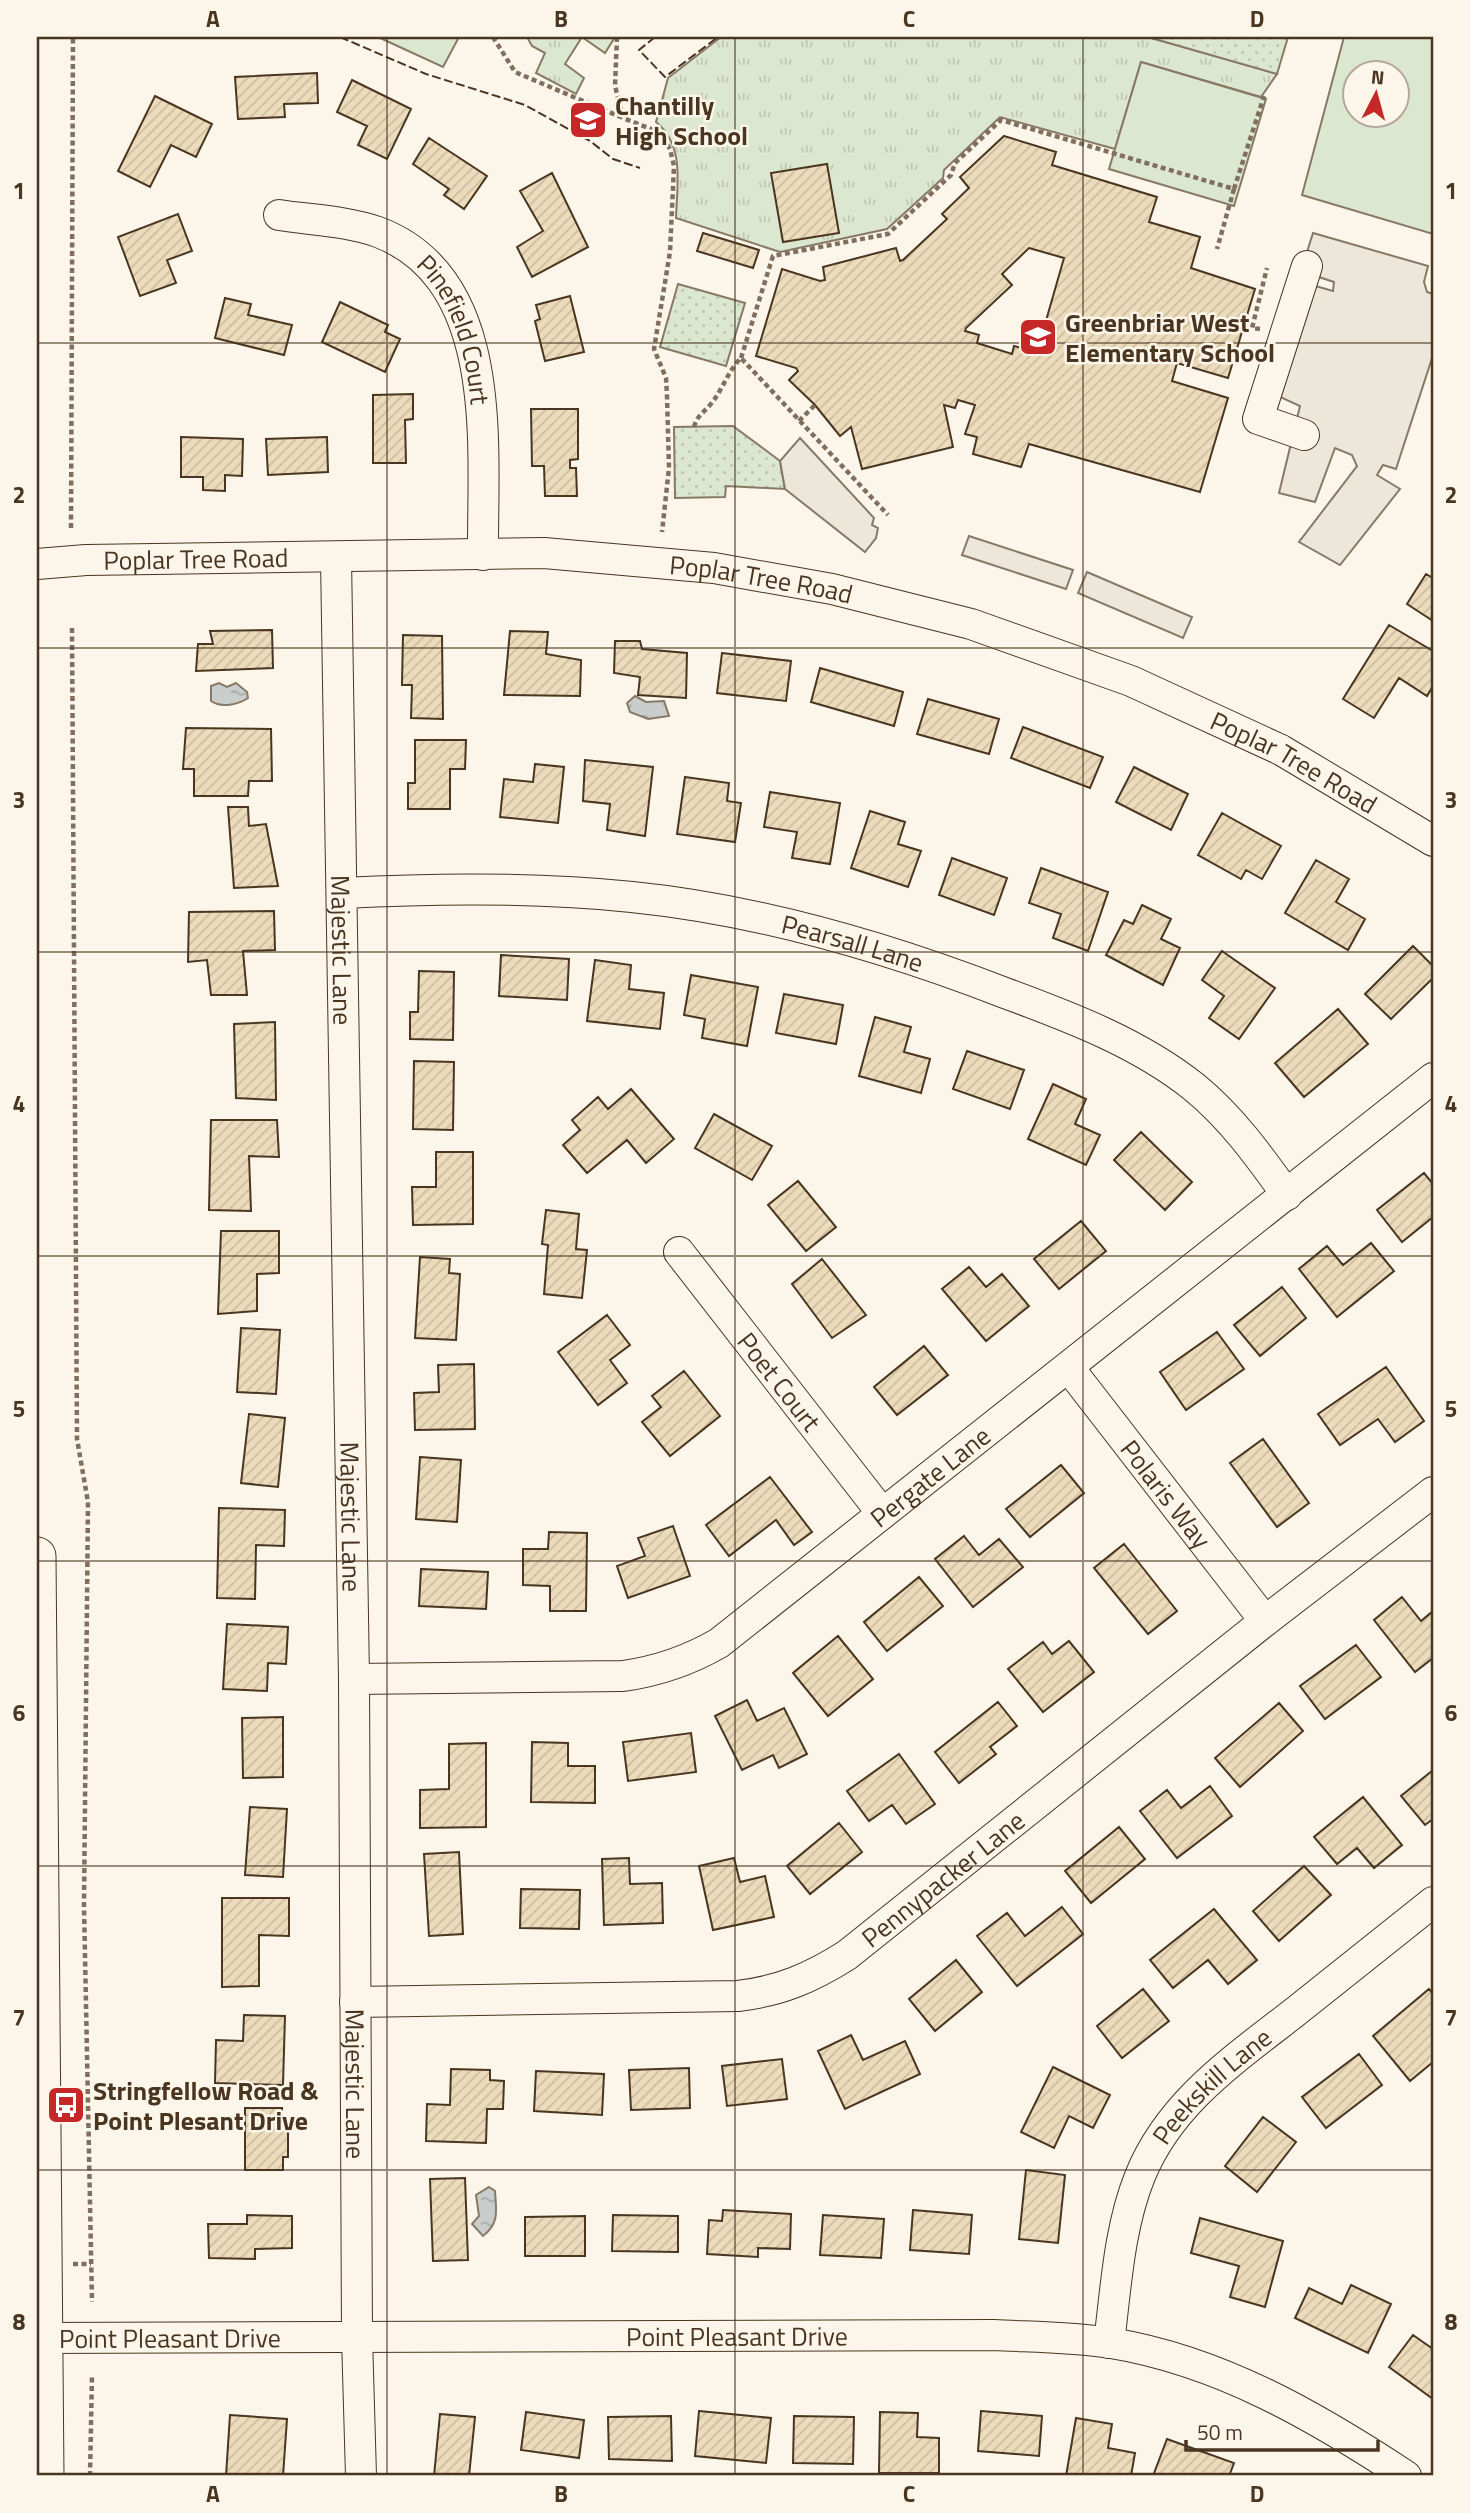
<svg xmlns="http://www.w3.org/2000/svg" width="1470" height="2513" font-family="'Titillium Web',sans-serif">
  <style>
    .grass { fill: url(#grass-tufts); stroke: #887966; stroke-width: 2 }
    .park { fill: url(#park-dots); stroke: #887966; stroke-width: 2 }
    .pitch { fill: #dce7d0; stroke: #887966; stroke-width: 2; fill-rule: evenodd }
    .parking { fill: #ede7d9; stroke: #887966; stroke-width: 2 }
    .water { fill: url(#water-ripples); stroke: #887966; stroke-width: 2 }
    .building { fill: url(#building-hatch); stroke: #4a3520; stroke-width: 2; fill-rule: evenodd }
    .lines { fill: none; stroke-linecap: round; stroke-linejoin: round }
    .minor-casing { stroke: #4a3520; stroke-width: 32 }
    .major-casing { stroke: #4a3520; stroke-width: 39 }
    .path { stroke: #7f6f5c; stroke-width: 4.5; stroke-dasharray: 5 3.5; stroke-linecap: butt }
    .minor { stroke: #fbf6e9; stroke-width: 30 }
    .major { stroke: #fbf6e9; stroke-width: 37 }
    .fence { stroke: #4a3520; stroke-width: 2; stroke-dasharray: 9 3.5; stroke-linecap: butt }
    .grid { fill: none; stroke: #4a3520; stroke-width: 2; stroke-opacity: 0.55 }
    .labels { text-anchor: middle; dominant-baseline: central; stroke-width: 5; stroke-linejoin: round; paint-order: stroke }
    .poi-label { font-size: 26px; font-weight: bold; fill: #4a3520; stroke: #fbf6e9; text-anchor: start }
    .street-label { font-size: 26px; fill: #4a3520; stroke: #fbf6e9 }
    .neatline { fill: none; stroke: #4a3520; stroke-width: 2.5 }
    .grid-label { font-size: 23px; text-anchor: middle; font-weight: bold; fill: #4a3520 }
  </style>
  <defs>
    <pattern id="grass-tufts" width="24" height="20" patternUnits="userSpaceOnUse" patternTransform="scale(1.75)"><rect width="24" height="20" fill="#dce7d0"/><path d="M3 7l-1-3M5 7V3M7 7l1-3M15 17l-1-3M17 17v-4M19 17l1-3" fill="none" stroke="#bec7b2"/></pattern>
    <pattern id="park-dots" width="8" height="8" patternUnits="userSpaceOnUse" patternTransform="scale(1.75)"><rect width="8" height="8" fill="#dce7d0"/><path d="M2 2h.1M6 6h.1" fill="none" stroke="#bec7b2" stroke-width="1.8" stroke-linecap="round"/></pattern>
    <pattern id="water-ripples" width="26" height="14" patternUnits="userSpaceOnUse" patternTransform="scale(1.75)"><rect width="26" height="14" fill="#c9cecd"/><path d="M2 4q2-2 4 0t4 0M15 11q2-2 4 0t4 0" fill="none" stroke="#a5a8a6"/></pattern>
    <pattern id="building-hatch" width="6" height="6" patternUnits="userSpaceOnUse" patternTransform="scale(1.75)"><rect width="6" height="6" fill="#ecdcbc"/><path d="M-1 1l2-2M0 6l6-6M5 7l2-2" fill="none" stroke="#ccbda1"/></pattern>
  </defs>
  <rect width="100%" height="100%" fill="#fbf6e9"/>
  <path class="grass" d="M527,37H582L565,64L584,78L576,94L536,73L545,53L532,46Z
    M721,37H1148L1277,74L1261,97L1141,62L1115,149L1000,117L944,170L943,178L887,229L780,252L676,218C677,184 685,146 656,122L668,78Z"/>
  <path class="park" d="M1148,37H1288L1277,74Z
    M678,284L745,303L726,366L660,347Z
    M733,426L780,461L785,489L726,486L725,497L675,498L674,427Z"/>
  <path class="pitch" d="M378,37H459L443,67Z
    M582,37H615L605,53Z
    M1344,37H1433V234L1302,195ZM1354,74H1396V116H1354Z
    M1141,62L1266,99L1234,206L1109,169Z"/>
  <path class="parking" d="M1313,233L1428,266L1424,282L1427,292L1433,294V355L1396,469L1383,465L1377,475L1400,489L1340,565L1299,542L1357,466L1352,455L1335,448L1315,502L1279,493L1300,406L1278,396L1312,285L1333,291L1334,282L1301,271Z
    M800,438L874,518L872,525L878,528L876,538L865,552L785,489L780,461Z
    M969,536L1073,570L1066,589L962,555Z
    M1087,572L1192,617L1183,638L1078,593Z"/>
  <path class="water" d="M236,683L247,692L248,698C238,705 221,708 211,701V686L219,683L227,687Z
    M635,696L646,702L664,701L669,716L648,719L630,712L627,703Z
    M489,2187L495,2191C496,2210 500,2223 483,2236L472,2224L479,2216L476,2195Z"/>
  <path class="building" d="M317,73L318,103L284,104L285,117L238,119L235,77Z
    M352,80L411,109L387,159L358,145L367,126L337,112Z
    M155,96L212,124L196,157L171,145L150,187L118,171Z
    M1004,136L1056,152L1052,165L1157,197L1149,222L1200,237L1191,268L1255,289L1228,378L1177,363L1172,381L1228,398L1200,492L1029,444L1021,467L973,454L977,437L965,434L975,405L958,400L955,408L944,405L953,447L862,469L851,427L840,436L815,405L789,380L798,371L796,368L756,356L782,269L820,281L825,280L823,267L896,248L900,261L903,260L947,219L942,214L969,188L960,177ZM1029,248L1064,258L1037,352L1014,346L1012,354L977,343L979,335L965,331L966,328L1012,285L1002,274Z
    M429,138L487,176L464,209L444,195L449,189L413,164Z
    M827,164L839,233L783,242L771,173Z
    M552,173L588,247L532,277L517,247L543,231L520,191Z
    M178,214L192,251L167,260L176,283L140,296L118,237Z
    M703,233L759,250L753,268L697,251Z
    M570,296L584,352L545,361L535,321L540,319L536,305Z
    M225,298L251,304L248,315L292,325L284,355L215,338Z
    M340,302L388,325L385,332L400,339L385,372L322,342Z
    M413,394V419L405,420L406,463H373V395Z
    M531,409H578V459L570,460V468H576L577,496H545L544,466H532Z
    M181,437L243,439L242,476L225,475V491L203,490V477H181Z
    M327,437L328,472L268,475L266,439Z
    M1426,574L1433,578V621L1407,604Z
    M1389,625L1433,651V686L1427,696L1399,678L1374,718L1343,699Z
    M272,630L273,668L196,671L198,644H213L210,631Z
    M510,631L548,632L546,654L581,660L580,696L504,695Z
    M403,635L442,636L443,719L411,718L412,685H402Z
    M615,641H640L642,649L687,653L686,698L638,695L640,677L614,673Z
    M722,653L791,661L786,701L717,693Z
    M820,668L903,692L894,726L811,702Z
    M928,699L999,719L989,754L917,734Z
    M1023,727L1103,757L1090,788L1011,758Z
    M186,728L271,729L272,781H249L248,796H194V769H183Z
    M415,740H466L465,769H450V809H408V783H415Z
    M585,760L653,767L645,836L607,830L610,804L583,801Z
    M535,764L564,767L558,823L500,817L504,779L533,782Z
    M1134,767L1188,794L1171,830L1116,802Z
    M685,777L729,783L727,801L741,803L735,842L677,834Z
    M770,792L840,803L830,864L792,858L797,832L764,827Z
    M228,807H248L249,826L266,824L278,886L234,888Z
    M870,811L905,822L898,844L921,851L908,887L851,868Z
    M1222,813L1281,846L1262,879L1246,870L1241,879L1198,855Z
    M952,858L1007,878L994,915L939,895Z
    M1316,860L1349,879L1336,902L1365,919L1348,950L1285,913Z
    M1041,868L1108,892L1088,951L1053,938L1061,914L1029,903Z
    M1142,905L1171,919L1161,939L1180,948L1163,985L1106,955L1124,920L1133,924Z
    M274,911L275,950L243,951L247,995H211L207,960L188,962L189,912Z
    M1413,946L1433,966V978L1391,1019L1365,994Z
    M1222,951L1275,988L1239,1039L1209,1018L1224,996L1202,980Z
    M501,955L569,959L567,1000L499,996Z
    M595,960L631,965L629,989L664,993L660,1029L587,1021Z
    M419,971L454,972L453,1040L410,1039V1012H418Z
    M691,975L758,987L747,1046L702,1038L705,1019L684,1015Z
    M784,994L843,1005L836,1044L776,1033Z
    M1338,1009L1368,1044L1304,1097L1275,1063Z
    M875,1017L911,1027L904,1052L930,1059L921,1093L859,1076Z
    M275,1022L276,1100L236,1098L234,1024Z
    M967,1051L1024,1070L1010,1109L953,1089Z
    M414,1061L454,1062L453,1130L413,1129Z
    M1053,1084L1086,1099L1075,1124L1100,1135L1086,1165L1028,1139Z
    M631,1089L674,1139L646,1163L627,1140L587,1173L563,1145L580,1130L572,1120L598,1097L608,1109Z
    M714,1114L772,1146L752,1180L695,1148Z
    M211,1120H277L279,1157L249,1156L251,1211L209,1210Z
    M1141,1132L1192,1182L1165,1210L1114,1160Z
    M436,1152H473V1224L413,1225L412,1187H436Z
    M1424,1173L1433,1184V1217L1402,1242L1377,1210Z
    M798,1181L836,1227L806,1251L768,1205Z
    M546,1210L579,1214L576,1249L587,1250L582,1298L544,1294L548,1245L542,1244Z
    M1081,1221L1106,1251L1059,1289L1034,1259Z
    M221,1231H279V1273L257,1274V1311L218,1314Z
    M1371,1243L1394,1271L1337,1317L1299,1269L1327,1246L1343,1265Z
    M420,1257L450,1259L449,1273L460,1274L456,1340L415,1338Z
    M822,1259L866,1315L832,1338L792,1284Z
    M969,1267L986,1287L1002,1274L1029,1306L986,1341L942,1289Z
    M1282,1287L1306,1318L1260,1356L1234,1325Z
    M607,1315L630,1345L610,1360L627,1383L598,1405L558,1352Z
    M241,1328L280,1330L276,1394L237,1392Z
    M1217,1332L1244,1369L1186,1410L1160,1372Z
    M924,1346L948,1375L897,1415L874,1387Z
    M474,1364L475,1429L415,1430L414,1393L439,1392L438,1365Z
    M1386,1367L1424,1421L1395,1442L1378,1419L1340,1445L1318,1414Z
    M684,1371L720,1416L670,1456L642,1422L661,1407L652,1396Z
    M249,1414L285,1418L278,1487L241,1483Z
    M1263,1439L1309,1503L1277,1527L1230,1463Z
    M420,1457L461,1460L457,1522L416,1519Z
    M1061,1465L1084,1493L1030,1537L1006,1509Z
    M770,1477L812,1532L794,1545L776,1520L729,1556L706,1525Z
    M219,1508L285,1510L284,1546L256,1545L255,1599L217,1598Z
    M673,1526L690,1576L628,1598L617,1566L645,1556L638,1538Z
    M549,1532L587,1533L586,1611H550V1586L523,1585V1549H548Z
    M964,1536L979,1555L999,1539L1023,1567L973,1607L935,1559Z
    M1124,1544L1177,1611L1148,1634L1094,1568Z
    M421,1569L488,1572L486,1609L419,1606Z
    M919,1577L943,1606L887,1651L864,1622Z
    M1402,1597L1421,1621L1433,1611V1658L1415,1672L1374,1620Z
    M227,1624L288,1627L286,1664L268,1663L267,1691L223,1689Z
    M838,1636L873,1679L828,1716L793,1673Z
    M1069,1641L1094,1672L1043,1712L1008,1669L1043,1642L1052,1654Z
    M1356,1645L1381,1677L1325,1719L1300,1686Z
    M747,1700L757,1721L784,1708L807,1754L779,1768L773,1755L742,1770L715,1716Z
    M998,1702L1017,1726L990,1747L996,1754L959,1783L935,1752Z
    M1279,1703L1303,1731L1240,1787L1215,1758Z
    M283,1717V1777L243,1778L242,1718Z
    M691,1733L696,1772L628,1781L623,1742Z
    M532,1742L568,1743V1766H595V1803L531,1802Z
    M486,1743V1827L420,1828V1790L449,1789V1744Z
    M899,1754L935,1804L906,1824L892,1805L869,1821L847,1791Z
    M1433,1770V1819L1425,1825L1401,1796Z
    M1210,1786L1232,1816L1177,1858L1140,1811L1167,1790L1181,1808Z
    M1363,1797L1402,1845L1374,1868L1357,1848L1337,1864L1314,1837Z
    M250,1807L287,1809L283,1877L245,1875Z
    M839,1823L862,1852L810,1894L787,1866Z
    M1119,1827L1145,1859L1091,1903L1065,1871Z
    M459,1852L463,1934L429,1936L424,1854Z
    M629,1858L630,1884L662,1883L663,1923L604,1925L602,1859Z
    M734,1858L740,1882L765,1876L774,1917L713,1930L699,1866Z
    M1304,1866L1331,1895L1279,1941L1253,1911Z
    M521,1889L580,1890L579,1929L520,1928Z
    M222,1898H289V1936L259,1935V1986L222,1987Z
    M1062,1907L1083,1934L1017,1986L977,1936L1007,1913L1025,1936Z
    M1214,1909L1257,1960L1228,1984L1208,1960L1173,1988L1150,1960Z
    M956,1960L982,1992L935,2031L909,1999Z
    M1143,1989L1169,2021L1122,2058L1097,2026Z
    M1429,1989L1433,1994V2062L1410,2081L1373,2036Z
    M244,2015L285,2016L283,2085L215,2083L216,2040L243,2041Z
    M851,2035L863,2060L905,2041L920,2074L845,2109L818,2051Z
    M1359,2054L1382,2085L1326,2128L1302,2097Z
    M782,2059L787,2099L727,2106L722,2066Z
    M1053,2067L1110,2095L1093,2128L1069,2116L1054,2148L1021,2132Z
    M689,2068L690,2108L631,2110L629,2070Z
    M451,2069L490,2070V2080L504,2081L503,2109H487L486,2143L426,2141L427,2104L450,2105Z
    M536,2071L604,2074L602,2115L534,2111Z
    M245,2108H282V2125H288V2157H283V2170H245Z
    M1263,2117L1296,2142L1257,2192L1225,2166Z
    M1026,2170L1065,2175L1058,2243L1019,2239Z
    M465,2178L468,2260L433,2261L430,2179Z
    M723,2210L791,2214L790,2249L758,2248V2257L707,2254L709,2220L722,2221Z
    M913,2210L972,2215L969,2254L910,2250Z
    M247,2215L292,2216V2248L255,2249V2259L209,2258L208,2224H247Z
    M613,2215L678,2216V2252L612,2251Z
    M823,2215L884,2219L881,2258L820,2255Z
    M585,2216V2256H525V2217Z
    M1200,2218L1283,2241L1265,2307L1230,2297L1239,2266L1191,2253Z
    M1351,2285L1391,2304L1368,2353L1295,2318L1309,2288L1342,2304Z
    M1413,2335L1433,2349V2399L1389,2367Z
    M699,2411L771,2418L766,2463L695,2456Z
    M981,2411L1042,2416L1039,2456L978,2451Z
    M526,2412L584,2420L579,2458L521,2450Z
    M880,2412L918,2413L917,2437L939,2438V2473H879Z
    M440,2414L475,2417L469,2476H434Z
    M230,2415L287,2419L283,2476H226Z
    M671,2416L672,2461L609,2459L608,2417Z
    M794,2416L854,2417L853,2464L793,2463Z
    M1076,2418L1112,2424L1108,2448L1135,2453L1131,2476H1066Z
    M1167,2439L1234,2463L1229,2476H1153Z"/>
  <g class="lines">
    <defs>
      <g id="minor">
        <path id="s1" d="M279,215C311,220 347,221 378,232C502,279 482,450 483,555"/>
        <path d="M1304,435L1258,419L1307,266"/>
        <path id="s2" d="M336,558L354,1679L357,2337L361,2476"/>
        <path id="s3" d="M37,564L86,560L544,553L714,568L832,589L971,624L1131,681L1281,750L1433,841"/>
        <path id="s4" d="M342,893C439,888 536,887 632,897C760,910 886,947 1005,993C1070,1017 1139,1043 1194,1087C1231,1117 1259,1156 1287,1195"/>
        <path id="s5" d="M679,1252L882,1513"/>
        <path id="s6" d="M1069,1368L1265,1621"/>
        <path id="s7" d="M354,1679L623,1676C659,1671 688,1661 719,1643L1433,1078"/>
        <path id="s8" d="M355,2002L738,1996C780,1991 811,1978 847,1955L1265,1621L1433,1492"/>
        <path id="s9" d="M37,2338L994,2335C1033,2337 1072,2337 1111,2343C1220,2361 1315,2416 1406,2476"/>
        <path id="s10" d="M1109,2343C1116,2287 1119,2228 1140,2176C1170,2102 1235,2059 1295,2012C1341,1975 1387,1939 1433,1902"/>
      </g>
      <path id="major" d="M37,1556L45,2476"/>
    </defs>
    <use href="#minor" class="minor-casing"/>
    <use href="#major" class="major-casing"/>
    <path class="path" d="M493,37L515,72L623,118
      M617,37L615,86L623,118L661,133L670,149L674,166L670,252L654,349L666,378L667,396L669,468L662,532
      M1234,189L1264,96
      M1260,329L1252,328L1267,268
      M741,358L773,256L888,234L951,175L955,163L1001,120L1234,189L1217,249
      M799,421L815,405
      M694,427C697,416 703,413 710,405C723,390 727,372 741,358L888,515
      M71,528L73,37
      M72,628L77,1439L88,1502L84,1905L92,2302
      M73,2264H91
      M90,2476L92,2374"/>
    <use href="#minor" class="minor"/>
    <use href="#major" class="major"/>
    <path class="fence" d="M340,37L426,74L525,105L590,141L613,159L640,168
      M655,37L639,50L665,77L718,37"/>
  </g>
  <path class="grid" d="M387,37V2476M735,37V2476M1083,37V2476M37,343H1433M37,648H1433M37,952H1433M37,1256H1433M37,1561H1433M37,1866H1433M37,2170H1433"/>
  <defs>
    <symbol id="school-square" viewBox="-11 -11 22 22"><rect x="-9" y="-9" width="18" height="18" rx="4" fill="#c62828" stroke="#fbf6e9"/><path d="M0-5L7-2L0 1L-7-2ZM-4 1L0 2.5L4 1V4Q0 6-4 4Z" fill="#fff"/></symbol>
    <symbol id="bus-square" viewBox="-11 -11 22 22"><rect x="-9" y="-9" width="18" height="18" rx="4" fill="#c62828" stroke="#fbf6e9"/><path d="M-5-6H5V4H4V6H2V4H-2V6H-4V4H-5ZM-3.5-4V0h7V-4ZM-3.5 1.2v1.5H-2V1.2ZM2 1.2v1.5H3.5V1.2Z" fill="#fff"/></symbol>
  </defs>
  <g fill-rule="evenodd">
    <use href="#school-square" x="566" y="98" width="44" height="44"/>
    <use href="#school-square" x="1016" y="315" width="44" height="44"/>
    <use href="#bus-square" x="44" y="2083" width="44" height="44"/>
  </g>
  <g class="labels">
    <g class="poi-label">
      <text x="615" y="105">Chantilly<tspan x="615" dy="30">High School</tspan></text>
      <text x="1065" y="322">Greenbriar West<tspan x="1065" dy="30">Elementary School</tspan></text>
      <text x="93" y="2090">Stringfellow Road &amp;<tspan x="93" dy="30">Point Plesant Drive</tspan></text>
    </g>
    <g class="street-label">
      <text stroke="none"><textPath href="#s1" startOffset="233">Pinefield Court</textPath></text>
      <text stroke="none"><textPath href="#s3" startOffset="159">Poplar Tree Road</textPath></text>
      <text stroke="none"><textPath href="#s3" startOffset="726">Poplar Tree Road</textPath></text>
      <text stroke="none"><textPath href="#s3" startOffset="1293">Poplar Tree Road</textPath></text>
      <text stroke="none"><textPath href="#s4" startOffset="516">Pearsall Lane</textPath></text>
      <text stroke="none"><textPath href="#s2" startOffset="392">Majestic Lane</textPath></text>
      <text stroke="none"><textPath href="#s5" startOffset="164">Poet Court</textPath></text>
      <text stroke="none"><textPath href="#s7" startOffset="640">Pergate Lane</textPath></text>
      <text stroke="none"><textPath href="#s6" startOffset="159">Polaris Way</textPath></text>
      <text stroke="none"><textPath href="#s2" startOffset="959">Majestic Lane</textPath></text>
      <text stroke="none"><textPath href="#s8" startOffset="623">Pennypacker Lane</textPath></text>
      <text stroke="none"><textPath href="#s2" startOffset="1526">Majestic Lane</textPath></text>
      <text stroke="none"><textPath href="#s10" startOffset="287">Peekskill Lane</textPath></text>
      <text stroke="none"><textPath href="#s9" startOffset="700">Point Pleasant Drive</textPath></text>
      <text stroke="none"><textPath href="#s9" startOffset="133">Point Pleasant Drive</textPath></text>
    </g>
  </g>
  <rect width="1470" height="2513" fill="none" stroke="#fbf6e9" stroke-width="77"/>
  <g transform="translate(1376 94) rotate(6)"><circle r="33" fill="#fbf6e9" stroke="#b4a999" stroke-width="2"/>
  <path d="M0-5L12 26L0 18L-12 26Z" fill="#c62828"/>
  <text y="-10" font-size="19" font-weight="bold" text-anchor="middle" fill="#4a3520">N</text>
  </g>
  <path d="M1186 2440v10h192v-10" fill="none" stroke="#4a3520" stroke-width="3.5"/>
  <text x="1197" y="2440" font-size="21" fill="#4a3520" stroke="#fbf6e9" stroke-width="5" paint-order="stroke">50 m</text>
  <rect x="38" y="38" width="1394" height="2436" class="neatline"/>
  <g class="grid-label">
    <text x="213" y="27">A</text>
    <text x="561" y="27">B</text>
    <text x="909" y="27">C</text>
    <text x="1257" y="27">D</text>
    <text x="19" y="199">1</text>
    <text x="1451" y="199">1</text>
    <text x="19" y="503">2</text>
    <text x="1451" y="503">2</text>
    <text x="19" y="808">3</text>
    <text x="1451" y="808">3</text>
    <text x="19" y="1112">4</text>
    <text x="1451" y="1112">4</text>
    <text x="19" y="1417">5</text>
    <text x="1451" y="1417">5</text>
    <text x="19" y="1721">6</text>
    <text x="1451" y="1721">6</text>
    <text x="19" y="2026">7</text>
    <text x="1451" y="2026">7</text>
    <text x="19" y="2330">8</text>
    <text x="1451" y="2330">8</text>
    <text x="213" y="2502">A</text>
    <text x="561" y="2502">B</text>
    <text x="909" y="2502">C</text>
    <text x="1257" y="2502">D</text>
  </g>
</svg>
